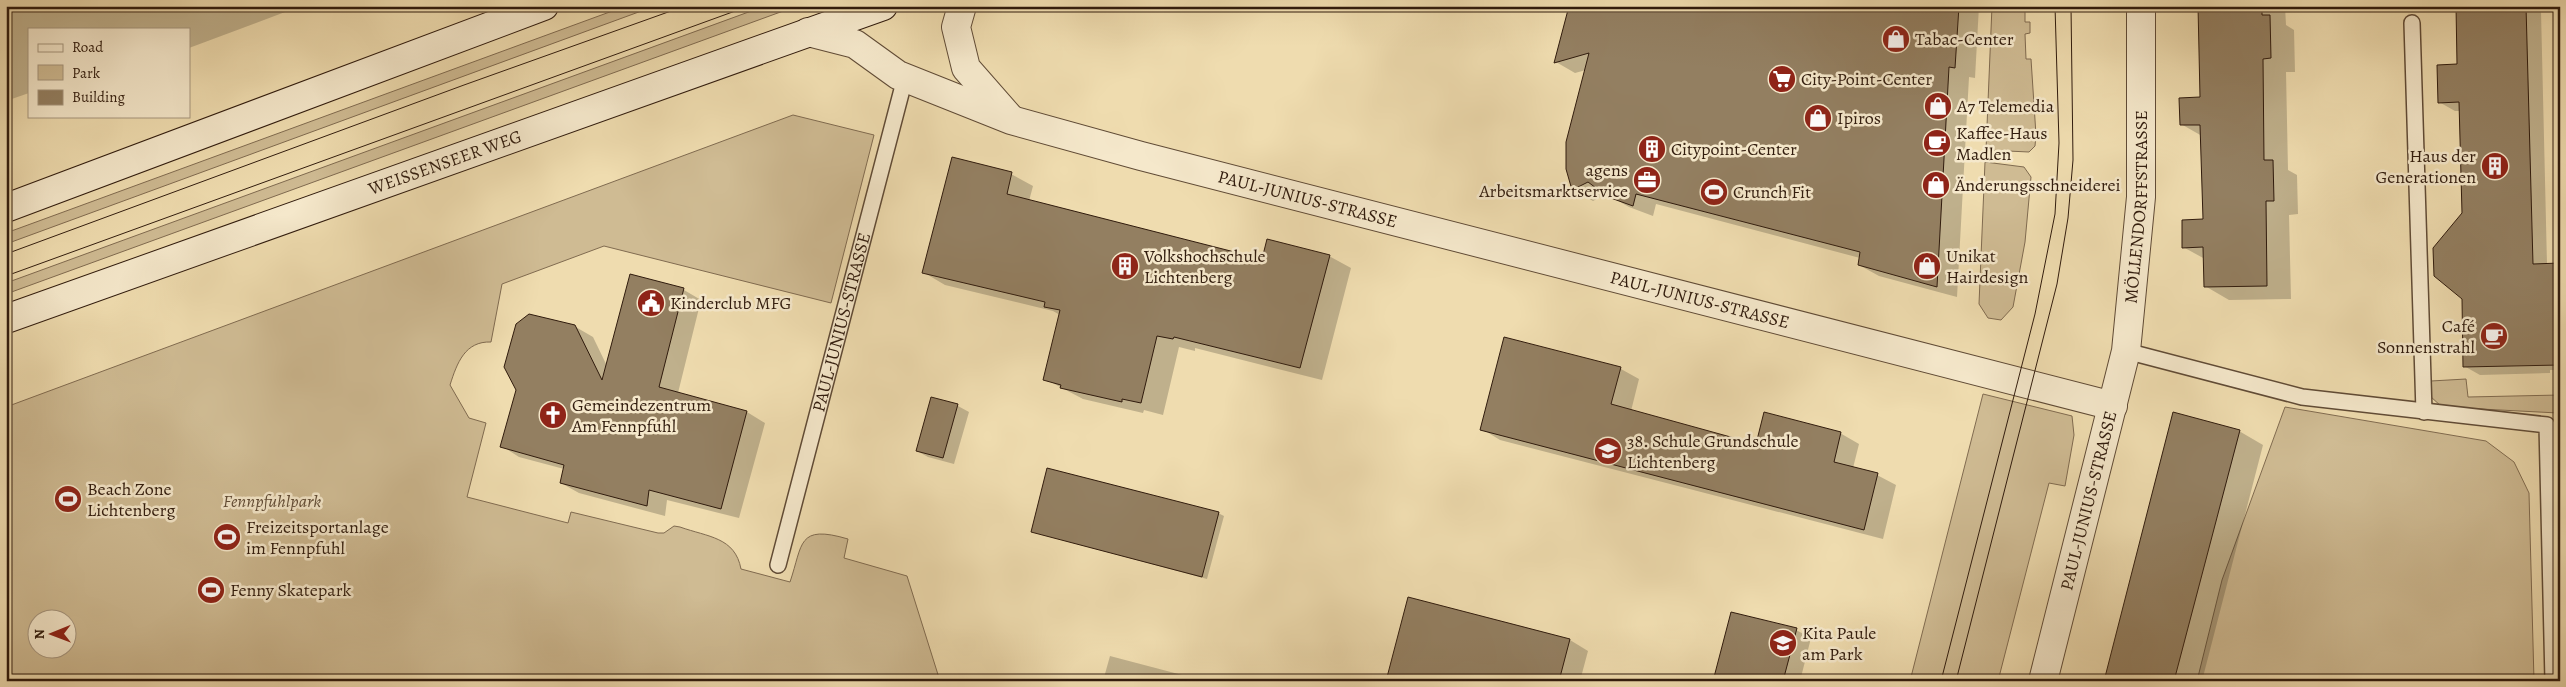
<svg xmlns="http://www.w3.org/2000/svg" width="2566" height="687" font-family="Alegreya,serif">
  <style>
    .green { fill: #cfbb93; stroke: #806b50; fill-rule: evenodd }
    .shadow { fill: #0003 }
    .building { fill: #937f61; stroke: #301b0d }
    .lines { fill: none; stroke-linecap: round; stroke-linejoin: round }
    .service-casing { stroke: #604b36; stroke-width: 18 }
    .minor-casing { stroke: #604b36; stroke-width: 30 }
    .secondary-casing { stroke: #301b0d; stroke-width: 30 }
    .service { stroke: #f5e8cb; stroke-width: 15 }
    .minor { stroke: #f5e8cb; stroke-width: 28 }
    .secondary { stroke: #f5e8cb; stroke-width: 28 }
    .tram { stroke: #301b0d; stroke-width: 1 }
    .labels { text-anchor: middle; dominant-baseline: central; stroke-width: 5; stroke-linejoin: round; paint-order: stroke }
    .poi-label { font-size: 18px; fill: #301b0d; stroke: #f5e8cb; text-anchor: start }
    .street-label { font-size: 18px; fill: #301b0d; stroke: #f5e8cb }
    .park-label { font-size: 18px; font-style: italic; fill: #604b35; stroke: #f5e8cb }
  </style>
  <rect width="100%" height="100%" fill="#efdcaf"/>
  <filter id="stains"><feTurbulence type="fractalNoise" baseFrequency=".004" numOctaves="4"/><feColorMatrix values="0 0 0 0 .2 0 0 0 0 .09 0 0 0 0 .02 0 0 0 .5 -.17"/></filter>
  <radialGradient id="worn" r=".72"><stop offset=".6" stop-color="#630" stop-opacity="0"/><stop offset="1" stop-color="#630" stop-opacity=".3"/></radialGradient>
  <path class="green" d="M626,6H655L6,244V233Z
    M765,6H797L6,294V283Z
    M1992,6H2025V22H2030V33L2025,34L2026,59H2031L2036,135L2035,146L2029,152L1986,150Z
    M793,115L874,135L831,303L604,246L502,284L491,342C465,341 457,363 450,385L469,418L486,423L467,497L568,523L571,512L658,533H664L674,526L680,527C708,537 735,537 741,569L790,582C803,544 797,524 848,539L844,558L907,576L940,681H6V407ZM38,620H68V650H38Z
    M1985,162L2024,167L2031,177L2025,242L2013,307L2001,320L1988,318L1979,304Z
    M2466,379L2468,397L2560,395V479L2558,413L2442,407L2430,396L2431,381Z
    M1983,394L2072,416L2074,435L2065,486L2049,483L1998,681H1910Z
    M2285,407L2486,441L2514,462L2529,493L2534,681H2197L2222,580Z"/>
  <path class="shadow" d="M6,6H301L189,48V29H29V93L6,101Z
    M1570,6H1979L1975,78L1969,77L1957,297L1879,276L1859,265L1860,258L1656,204L1653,216L1629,207L1606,194L1593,201L1573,189L1586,70L1575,73L1556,62Z
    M2188,6H2285L2286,25L2294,30L2295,72H2286L2288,170L2297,175L2298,214L2289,215L2291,299L2229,300L2205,286V259L2183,247L2204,221L2202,136L2181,124L2201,98L2200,13Z
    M2457,6H2534L2541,11L2547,264H2560V370H2550V373L2480,375L2464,366L2461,111H2455L2439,102L2458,66Z
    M1011,174L1033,186L1029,201L1263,261L1329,256L1351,268L1322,380L1195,348V351L1179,347L1163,415L1144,410L1143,413L1083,399L1045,379L1060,315L1053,311L945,285L923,272Z
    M684,290L701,300L678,393L747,412L765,423L739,518L667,500L665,516L579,493L561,483L564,469L519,457L502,446L574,326L593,337L607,366Z
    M1505,339L1621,369L1639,379L1631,411L1757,445L1840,433L1859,444L1853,468L1877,475L1896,485L1883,539L1500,440L1482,429Z
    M931,398L958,406L969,412L954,464L928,457L917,451Z
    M2239,431L2263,445L2202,681H2105Z
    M1218,513L1224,516L1207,579L1032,532Z
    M1409,598L1570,640L1588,651L1580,681H1388Z
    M1796,630L1811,638L1800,681H1715Z
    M1110,656L1205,681H1103Z"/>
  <path class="building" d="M1569,6H1959L1955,68L1949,67L1937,287L1858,265L1860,252L1636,194L1633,206L1608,197L1588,182L1572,190L1566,169V142L1589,53L1554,63Z
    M2198,6H2262V15H2270L2271,58L2263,59L2264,160H2273L2274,201H2266L2267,286L2204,287L2203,247L2182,248V220L2203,219L2200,125H2180L2179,98L2200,97Z
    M2456,6H2526L2533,264L2560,263V365L2463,367L2462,299L2434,276L2433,248L2462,213L2459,102L2438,103L2437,65L2457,64Z
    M952,157L1012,172L1007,194L1262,259L1267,239L1330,255L1300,368L1174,337L1173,339L1157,336L1141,403L1122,399V402L1060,388L1061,385L1043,380L1060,310L1044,307L1045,302L922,273Z
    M630,274L684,288L659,387L747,411L721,509L649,490L647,506L560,483L564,465L500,447L516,390L504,367L516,324L529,314L575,325L602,380Z
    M1504,337L1621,367L1611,404L1756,444L1764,412L1841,432L1834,462L1878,473L1864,530L1480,430Z
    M931,397L958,404L943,458L916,451Z
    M2173,412L2240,430L2174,681H2104Z
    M1047,468L1219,512L1202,577L1031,532Z
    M1408,597L1570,639L1559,681H1386Z
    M1731,612L1797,628L1783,681H1713Z"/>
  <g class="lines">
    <defs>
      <g id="service">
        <path d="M2412,23L2424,412"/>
        <path d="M2126,351L2302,397L2547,425L2553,681"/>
        <path id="s1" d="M778,565L905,78"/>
      </g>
      <g id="minor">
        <path d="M962,6L956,27L966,68L1009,117"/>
        <path id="s2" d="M808,32L855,44L898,75L1011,120L1141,156L2113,406"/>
        <path id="s3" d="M2043,681L2126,351L2141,197V6"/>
      </g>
      <g id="secondary">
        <path d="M6,208L544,6"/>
        <path id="s4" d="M6,319L883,6"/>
      </g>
    </defs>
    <use href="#service" class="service-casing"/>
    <use href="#minor" class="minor-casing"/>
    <use href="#secondary" class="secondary-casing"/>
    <use href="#service" class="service"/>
    <use href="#minor" class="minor"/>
    <use href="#secondary" class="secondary"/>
    <path class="tram" d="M6,254L464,85L685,6
      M6,276L749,6
      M1941,681L2035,314L2055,214L2059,143L2055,6
      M1956,681L2057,284L2068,218L2073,160L2071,6"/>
  </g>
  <defs>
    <symbol id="shop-disc" viewBox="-11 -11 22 22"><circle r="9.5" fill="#8f2418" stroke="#f5e8cb"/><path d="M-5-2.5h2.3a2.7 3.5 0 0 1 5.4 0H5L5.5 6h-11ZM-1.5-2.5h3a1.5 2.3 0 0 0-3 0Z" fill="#fff"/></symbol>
    <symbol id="supermarket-disc" viewBox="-11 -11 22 22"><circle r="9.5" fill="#8f2418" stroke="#f5e8cb"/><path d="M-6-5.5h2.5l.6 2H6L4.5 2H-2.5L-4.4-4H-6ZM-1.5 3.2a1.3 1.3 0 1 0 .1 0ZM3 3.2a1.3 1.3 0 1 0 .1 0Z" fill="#fff"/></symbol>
    <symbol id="cafe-disc" viewBox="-11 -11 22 22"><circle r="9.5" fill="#8f2418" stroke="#f5e8cb"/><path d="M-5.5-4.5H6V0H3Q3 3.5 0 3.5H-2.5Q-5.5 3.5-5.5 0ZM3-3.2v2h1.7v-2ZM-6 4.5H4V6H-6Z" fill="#fff"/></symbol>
    <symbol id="building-disc" viewBox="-11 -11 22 22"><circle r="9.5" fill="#8f2418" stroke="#f5e8cb"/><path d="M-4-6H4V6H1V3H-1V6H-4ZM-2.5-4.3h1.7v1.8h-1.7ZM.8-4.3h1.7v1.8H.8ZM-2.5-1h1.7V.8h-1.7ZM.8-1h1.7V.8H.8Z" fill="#fff"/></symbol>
    <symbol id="office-disc" viewBox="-11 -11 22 22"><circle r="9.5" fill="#8f2418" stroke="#f5e8cb"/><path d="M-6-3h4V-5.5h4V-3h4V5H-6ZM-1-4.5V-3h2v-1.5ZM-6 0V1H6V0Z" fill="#fff"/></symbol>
    <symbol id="stadium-disc" viewBox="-11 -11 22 22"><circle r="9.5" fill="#8f2418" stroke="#f5e8cb"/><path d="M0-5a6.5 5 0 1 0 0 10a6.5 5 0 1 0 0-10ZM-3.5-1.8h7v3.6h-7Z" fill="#fff"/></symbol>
    <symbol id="civic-disc" viewBox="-11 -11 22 22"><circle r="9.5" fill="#8f2418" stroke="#f5e8cb"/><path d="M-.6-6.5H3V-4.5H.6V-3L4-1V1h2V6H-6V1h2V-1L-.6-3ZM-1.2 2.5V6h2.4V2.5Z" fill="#fff"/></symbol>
    <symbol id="church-disc" viewBox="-11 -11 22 22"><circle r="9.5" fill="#8f2418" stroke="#f5e8cb"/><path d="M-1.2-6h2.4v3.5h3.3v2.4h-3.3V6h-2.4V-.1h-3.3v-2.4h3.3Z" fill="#fff"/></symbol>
    <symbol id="school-disc" viewBox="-11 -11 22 22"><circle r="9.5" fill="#8f2418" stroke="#f5e8cb"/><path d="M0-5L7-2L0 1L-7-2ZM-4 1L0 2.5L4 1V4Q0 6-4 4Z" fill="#fff"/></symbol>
  </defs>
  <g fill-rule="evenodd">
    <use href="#shop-disc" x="1880" y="23" width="32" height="32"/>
    <use href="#supermarket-disc" x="1766" y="63" width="32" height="32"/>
    <use href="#shop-disc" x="1922" y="90" width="32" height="32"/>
    <use href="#shop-disc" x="1802" y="102" width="32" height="32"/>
    <use href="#cafe-disc" x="1921" y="127" width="32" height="32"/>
    <use href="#building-disc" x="1636" y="133" width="32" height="32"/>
    <use href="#building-disc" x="2479" y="150" width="32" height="32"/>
    <use href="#office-disc" x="1631" y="164" width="32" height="32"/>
    <use href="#shop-disc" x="1920" y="169" width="32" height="32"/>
    <use href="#stadium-disc" x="1698" y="176" width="32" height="32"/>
    <use href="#building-disc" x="1109" y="250" width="32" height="32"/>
    <use href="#shop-disc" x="1911" y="250" width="32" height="32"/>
    <use href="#civic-disc" x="635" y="287" width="32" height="32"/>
    <use href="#cafe-disc" x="2478" y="320" width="32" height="32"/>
    <use href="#church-disc" x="537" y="399" width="32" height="32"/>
    <use href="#school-disc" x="1592" y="435" width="32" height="32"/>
    <use href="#stadium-disc" x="52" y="483" width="32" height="32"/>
    <use href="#stadium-disc" x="211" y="521" width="32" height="32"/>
    <use href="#stadium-disc" x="195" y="574" width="32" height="32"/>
    <use href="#school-disc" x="1767" y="627" width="32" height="32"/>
  </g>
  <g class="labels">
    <g class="poi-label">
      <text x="1915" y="39">Tabac-Center</text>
      <text x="1801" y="79">City-Point-Center</text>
      <text x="1957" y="106">A7 Telemedia</text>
      <text x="1837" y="118">Ipiros</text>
      <text x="1956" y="133">Kaffee-Haus<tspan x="1956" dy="21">Madlen</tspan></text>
      <text x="1671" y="149">Citypoint-Center</text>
      <text x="2476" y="156" text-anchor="end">Haus der<tspan x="2476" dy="21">Generationen</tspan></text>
      <text x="1628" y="170" text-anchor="end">agens<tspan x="1628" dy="21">Arbeitsmarktservice</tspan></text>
      <text x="1955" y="185">Änderungsschneiderei</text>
      <text x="1733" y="192">Crunch Fit</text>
      <text x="1144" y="256">Volkshochschule<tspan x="1144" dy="21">Lichtenberg</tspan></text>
      <text x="1946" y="256">Unikat<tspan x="1946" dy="21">Hairdesign</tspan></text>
      <text x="670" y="303">Kinderclub MFG</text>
      <text x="2475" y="326" text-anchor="end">Café<tspan x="2475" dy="21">Sonnenstrahl</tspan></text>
      <text x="572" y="405">Gemeindezentrum<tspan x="572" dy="21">Am Fennpfuhl</tspan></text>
      <text x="1627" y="441">38. Schule Grundschule<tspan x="1627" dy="21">Lichtenberg</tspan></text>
      <text x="87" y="489">Beach Zone<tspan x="87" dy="21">Lichtenberg</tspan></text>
      <text x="246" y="527">Freizeitsportanlage<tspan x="246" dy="21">im Fennpfuhl</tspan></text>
      <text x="230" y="590">Fenny Skatepark</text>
      <text x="1802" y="633">Kita Paule<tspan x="1802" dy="21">am Park</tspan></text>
    </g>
    <g class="street-label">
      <text stroke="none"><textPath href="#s4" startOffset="466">WEISSENSEER WEG</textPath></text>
      <text stroke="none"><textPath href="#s2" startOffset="530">PAUL-JUNIUS-STRASSE</textPath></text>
      <text stroke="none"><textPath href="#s3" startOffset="485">MÖLLENDORFFSTRASSE</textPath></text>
      <text stroke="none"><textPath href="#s2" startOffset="935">PAUL-JUNIUS-STRASSE</textPath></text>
      <text stroke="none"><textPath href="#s1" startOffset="251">PAUL-JUNIUS-STRASSE</textPath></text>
      <text stroke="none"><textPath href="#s3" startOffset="186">PAUL-JUNIUS-STRASSE</textPath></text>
    </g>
    <g class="park-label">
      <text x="272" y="501">Fennpfuhlpark</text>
    </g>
  </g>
  <rect width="2566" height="687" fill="none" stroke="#efdcaf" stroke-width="25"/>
  <rect x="8" y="8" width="2551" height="672" fill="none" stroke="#301b0d" stroke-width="2.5"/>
  <rect x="12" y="12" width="2541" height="662" fill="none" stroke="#301b0d"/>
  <rect x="28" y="28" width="162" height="90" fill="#f5e8cb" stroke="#a6967f"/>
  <rect x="38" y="44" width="25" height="8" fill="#f5e8cb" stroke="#a6967f"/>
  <text x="72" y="52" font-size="15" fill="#301b0d">Road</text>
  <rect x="38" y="65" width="25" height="15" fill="#cfbb93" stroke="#a6967f"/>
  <text x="72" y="78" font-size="15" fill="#301b0d">Park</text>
  <rect x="38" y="90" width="25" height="15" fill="#937f61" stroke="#a6967f"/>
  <text x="72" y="102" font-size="15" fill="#301b0d">Building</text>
  <g transform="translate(52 634) rotate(269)"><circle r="24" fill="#f5e8cb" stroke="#a6967f"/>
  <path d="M0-4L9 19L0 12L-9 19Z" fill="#8f2418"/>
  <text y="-8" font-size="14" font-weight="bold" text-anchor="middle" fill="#301b0d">N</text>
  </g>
  <rect width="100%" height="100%" filter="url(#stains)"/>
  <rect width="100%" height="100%" fill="url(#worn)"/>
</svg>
